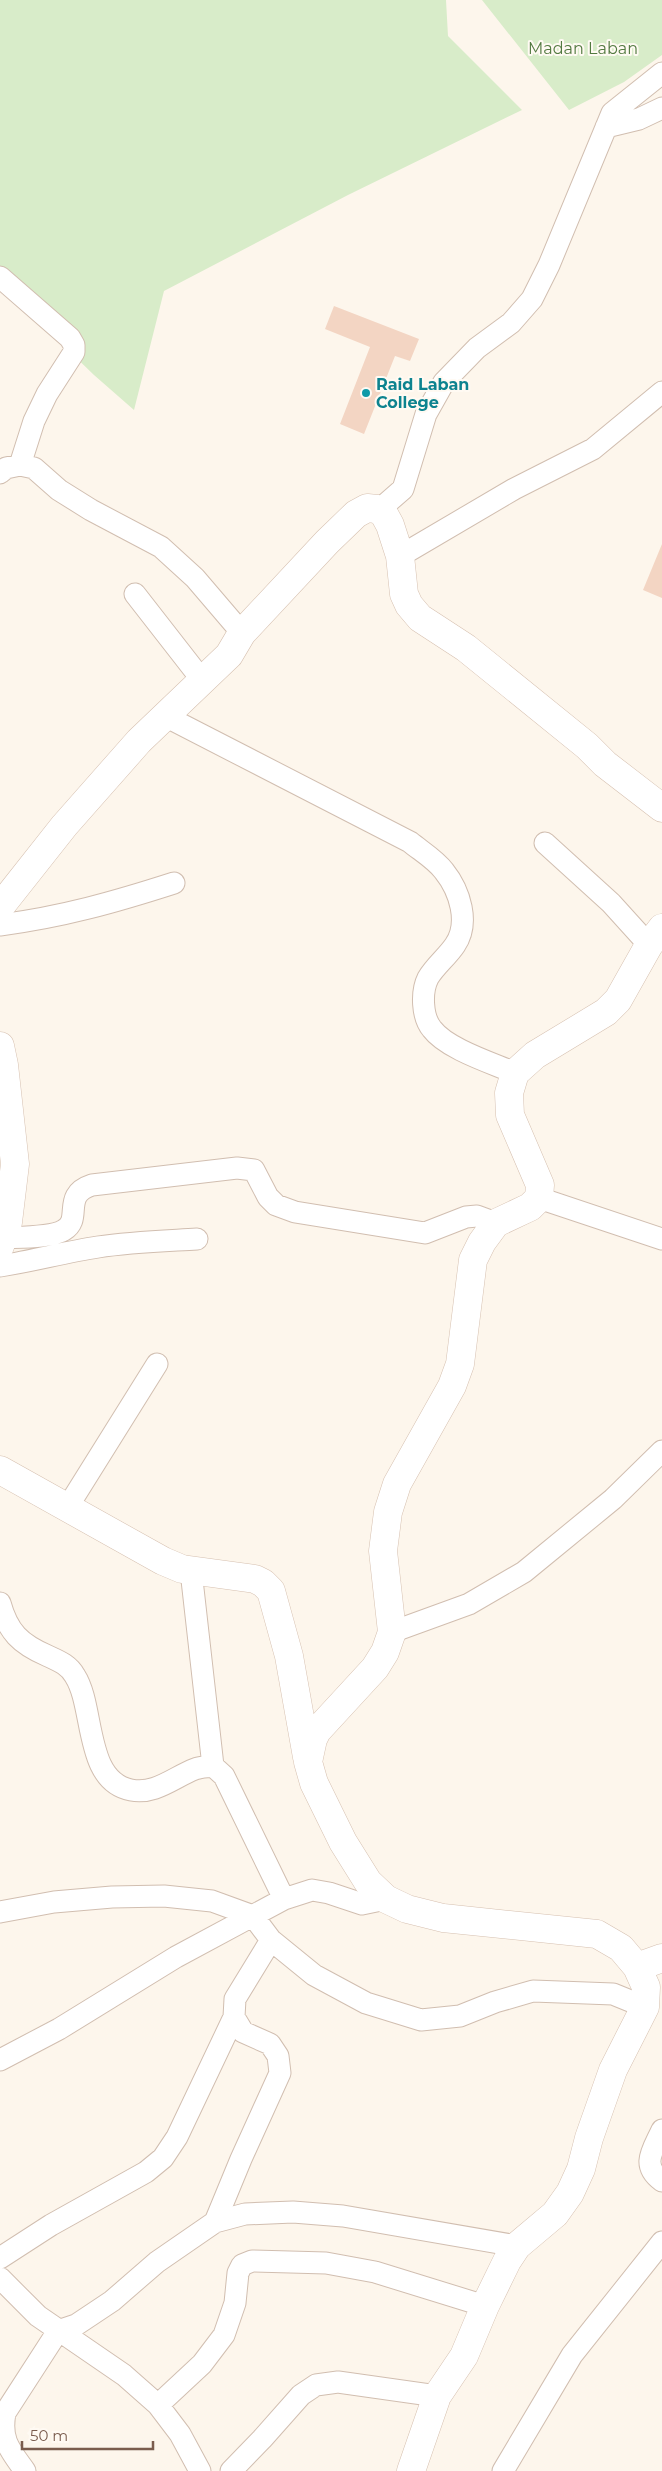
<svg xmlns="http://www.w3.org/2000/svg" width="662" height="2471" font-family="Montserrat,sans-serif">
  <style>
    .green { fill: #d8ecc9 }
    .building { fill: #f3d5c3 }
    .lines { fill: none; stroke-linecap: round; stroke-linejoin: round }
    .street-casing { stroke: #d1beb0; stroke-width: 23 }
    .secondary-casing { stroke: #d6c0b0; stroke-width: 29 }
    .street { stroke: #fff; stroke-width: 21 }
    .secondary { stroke: #fff; stroke-width: 28 }
    .culture-dot { fill: #0f9aa8; stroke: #fffaf3; stroke-width: 2 }
    .labels { text-anchor: middle; dominant-baseline: central; stroke-width: 4; stroke-linejoin: round; paint-order: stroke }
    .park-label { font-size: 16px; fill: #537a41; stroke: #fffaf3 }
    .culture-label { font-size: 16px; font-weight: bold; fill: #0d838f; stroke: #fffaf3; text-anchor: start }
  </style>
  <rect width="100%" height="100%" fill="#fdf6ec"/>
  <path class="green" d="M0,0H446L448,36L522,110L348,195L164,291L134,410L94,375L0,284Z
    M482,0H662V55L624,82L569,110Z"/>
  <path class="building" d="M334,306L419,339L410,361L395,356L364,434L340,424L370,347L325,329Z
    M662,544V598L643,590Z"/>
  <g class="lines">
    <defs>
      <path id="street" d="M606,127L639,119L662,108
        M0,277L70,338L74,345V352L47,394L34,421L20,465
        M0,473L6,468L20,465L34,468L59,490L91,510L161,547L195,578L242,633
        M379,510L403,489L426,414L444,382L477,348L511,323L532,299L549,265L612,113L662,73
        M400,556L514,489L593,449L662,392
        M135,594L202,680
        M165,716L410,842C421,851 436,860 444,871C460,891 470,923 455,945C447,957 435,966 428,978C421,992 422,1017 432,1029C447,1049 492,1063 515,1073
        M545,843L611,903L649,945
        M0,925C62,917 115,902 174,883
        M539,1198L662,1239
        M2,1238C18,1237 51,1238 64,1230C83,1219 61,1195 92,1185L237,1168L254,1170L268,1197L276,1205L295,1212L425,1233L466,1217L477,1216L496,1223
        M0,1266C33,1261 65,1252 98,1247C131,1242 164,1241 197,1239
        M67,1508L157,1364
        M191,1571L213,1766
        M0,1603C8,1632 20,1644 48,1656C59,1661 69,1665 75,1676C95,1707 84,1781 131,1790C155,1795 174,1777 195,1769C200,1767 207,1767 213,1766L224,1776L284,1899
        M392,1632L469,1604L524,1572L613,1499L662,1451
        M0,1912L54,1902L112,1897L164,1896L212,1901L253,1916L271,1940L314,1975L366,2003L421,2020L460,2016L495,2002L533,1991L613,1994L645,2007
        M0,2060L59,2029L176,1957L284,1899L312,1890L329,1893L362,1904L386,1899
        M662,2130C653,2150 640,2165 662,2181
        M215,2222L245,2214L293,2212L343,2216L517,2246
        M0,2258L51,2225L146,2172L163,2158L177,2137L234,2017
        M0,2278L38,2316L124,2375L158,2405L180,2434L200,2471
        M158,2405L202,2364L224,2335L235,2303L238,2273L242,2265L252,2261L326,2263L375,2272L485,2306
        M25,2471C10,2450 0,2440 5,2413L58,2331L76,2325L112,2301L157,2262L215,2222L241,2159L280,2073L278,2056L270,2044L243,2032L234,2017L235,1999L271,1940
        M231,2471L262,2439L301,2395L316,2385L338,2382L437,2396
        M503,2471L572,2355L662,2242"/>
      <path id="secondary" d="M0,907L64,826L139,741L229,655L242,633L327,542L356,514L367,508L377,509L384,514L390,525L400,556L404,594L409,605L420,618L466,648L587,746L605,764L662,808
        M0,1046L4,1065L15,1164L8,1222L0,1246
        M0,1470L163,1561L182,1569L255,1579L263,1583L271,1591L289,1656L307,1757
        M637,1967L662,1958
        M411,2471L437,2396L464,2356L485,2306L507,2261L517,2246L555,2214L570,2193L581,2169L589,2138L613,2070L645,2007L646,1987L637,1967L621,1948L597,1934L443,1918L407,1909L386,1899L368,1882L343,1842L314,1783L308,1762L313,1739L317,1731L375,1668L385,1652L392,1632L383,1551L388,1512L397,1484L452,1386L460,1364L473,1260L482,1242L496,1223L530,1207L539,1198L540,1185L510,1115L509,1093L515,1073L535,1055L606,1012L618,1000L649,945L662,928"/>
    </defs>
    <use href="#street" class="street-casing"/>
    <use href="#secondary" class="secondary-casing"/>
    <use href="#street" class="street"/>
    <use href="#secondary" class="secondary"/>
  </g>
  <circle class="culture-dot" cx="366" cy="393" r="5"/>
  <g class="labels">
    <g class="park-label">
      <text x="583" y="48">Madan Laban</text>
    </g>
    <g class="culture-label">
      <text x="376" y="384">Raid Laban<tspan x="376" dy="18">College</tspan></text>
    </g>
  </g>
  <path d="M22 2441v8h131v-8" fill="none" stroke="#7a5c4d" stroke-width="2.5"/>
  <text x="30" y="2441" font-size="15" fill="#7a5c4d" stroke="#fffaf3" stroke-width="4" paint-order="stroke">50 m</text>
</svg>
